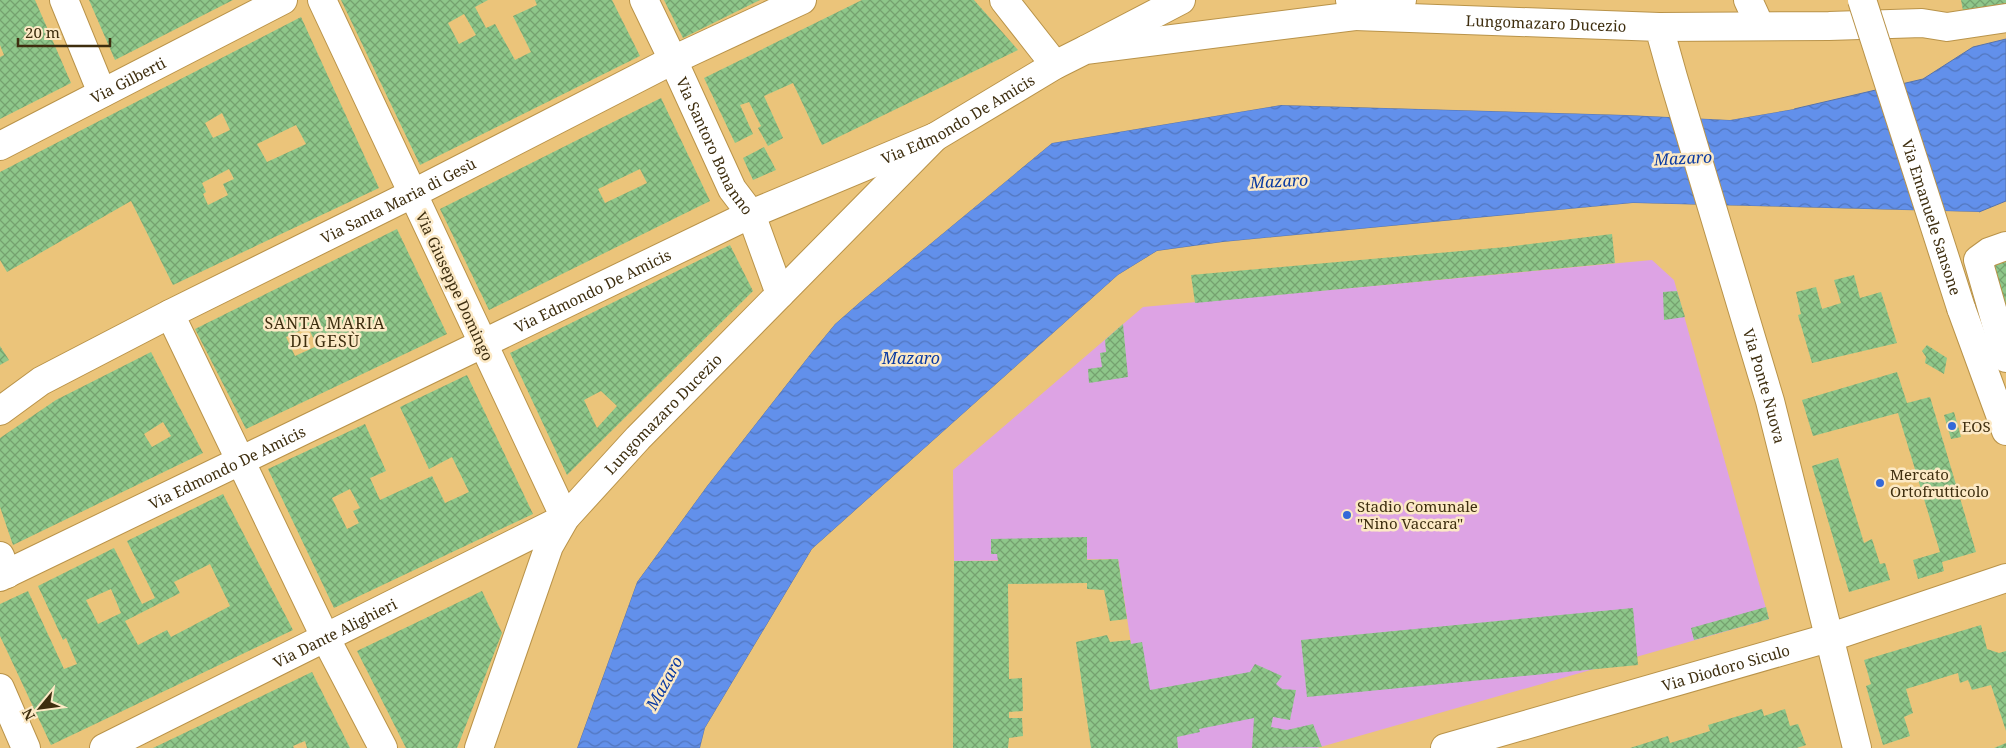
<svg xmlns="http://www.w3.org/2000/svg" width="2006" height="748" font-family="'Noto Serif',serif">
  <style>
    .grass { fill: #dda3e4 }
    .water { fill: url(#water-waves); stroke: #5773a9 }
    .pier { fill: #ebc47a }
    .building { fill: url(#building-cross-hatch); fill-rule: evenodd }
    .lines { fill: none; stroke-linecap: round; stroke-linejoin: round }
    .minor-casing { stroke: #b99349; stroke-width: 30 }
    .tertiary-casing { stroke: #b99349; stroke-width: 30 }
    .secondary-casing { stroke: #b99349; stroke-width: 30 }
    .minor { stroke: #fff; stroke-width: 28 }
    .tertiary { stroke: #fff; stroke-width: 28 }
    .secondary { stroke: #fff; stroke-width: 28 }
    .secondary-bridge-casing { stroke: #b99349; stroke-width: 30; stroke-linecap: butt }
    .secondary-bridge { stroke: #fff; stroke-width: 28 }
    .poi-dot { fill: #3469d8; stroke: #fce9c5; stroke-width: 2 }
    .labels { text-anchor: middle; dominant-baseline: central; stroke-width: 5; stroke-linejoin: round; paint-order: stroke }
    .street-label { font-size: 15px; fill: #3e2e0f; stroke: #fce9c5 }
    .poi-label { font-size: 15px; fill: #3e2e0f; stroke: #fce9c5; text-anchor: start }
    .water-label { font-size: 16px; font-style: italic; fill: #0939a1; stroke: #fce9c5 }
    .neighbourhood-label { font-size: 16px; letter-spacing: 1px; fill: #3e2e0f; stroke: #fce9c5 }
  </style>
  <defs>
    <pattern id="water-waves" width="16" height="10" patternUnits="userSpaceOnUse" patternTransform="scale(1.25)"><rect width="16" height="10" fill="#6290eb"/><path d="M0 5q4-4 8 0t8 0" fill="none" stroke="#5276bd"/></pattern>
    <pattern id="building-cross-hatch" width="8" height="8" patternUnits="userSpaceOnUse" patternTransform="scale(1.25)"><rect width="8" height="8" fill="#8ec78a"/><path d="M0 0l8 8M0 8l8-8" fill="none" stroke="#75a26f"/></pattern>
  </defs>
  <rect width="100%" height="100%" fill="#ebc47a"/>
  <path class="grass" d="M1652,260L1674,280L1769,619L1317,748H1147L1118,559L954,561L953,470L1143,307Z"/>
  <path class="water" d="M2006,39V201L1979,212L1633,203L1223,242L1157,251L1118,275L812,549L705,728L700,748H577L637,582L707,486L812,352L835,324L860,302L1052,143L1281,105L1627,115L1730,120L1794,109L1923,79L1973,47Z"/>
  <path class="pier" d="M1281,102L1627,112L1730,118L1795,106L1794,109L1730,120L1627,115L1281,105L1052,143L860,302L835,324L812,352L707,486L637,582L577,748H574L634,581L705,484L834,322L1051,141Z
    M1633,203L1979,212V214L1633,206L1223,244L1158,254L1120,277L814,550L707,729L702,748H700L705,728L812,549L1118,275L1157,251L1223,242Z"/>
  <path class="building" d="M0,0H35L71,83L0,119V57L4,55L0,45Z
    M89,0H233L115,60Z
    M341,0H488L475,7L486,28L495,24L515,60L531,52L513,16L537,5L535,0H612L640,56L420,165ZM464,14L476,35L459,44L448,23Z
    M664,0H760L683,38Z
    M862,0H974L1018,50L822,145L793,83L764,96L783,138L768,146L758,128L761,126L749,102L740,105L753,134L735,143L704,78Z
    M1961,0H2006V5L1964,16Z
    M301,17L379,188L173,285L131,201L7,272L0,260V172ZM222,113L230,130L213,138L205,123ZM296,125L306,144L267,162L257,144ZM229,169L234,179L223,184L228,195L208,205L203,194L206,192L202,183Z
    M661,98L710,201L489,310L440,209ZM640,169L647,183L605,203L598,189Z
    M764,147L776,170L753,180L743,158Z
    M397,229L447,334L246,429L195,329ZM308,327L317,346L295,356L286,337Z
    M1612,234L1615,263L1195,303L1191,275L1506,247Z
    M730,245L753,291L567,475L510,353ZM601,391L617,406L597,428L584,400Z
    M2006,260V318L1988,266Z
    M1854,275L1860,298L1881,292L1897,343L1812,363L1798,315L1801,314L1796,292L1816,287L1822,309L1841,303L1834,280Z
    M1677,291L1685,317L1664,320L1663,292Z
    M1123,324L1128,377L1089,383L1088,369L1102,367L1100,353L1106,352L1105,340Z
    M1927,345L1947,358L1944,374L1925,363L1926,357L1922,351Z
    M0,346L9,360L0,365Z
    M151,352L203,453L13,545L0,507V438L56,400ZM163,422L171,436L152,447L144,434Z
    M1897,372L1907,403L1930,397L1976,552L1942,562L1944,571L1918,579L1913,560L1940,552L1898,413L1813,436L1802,400Z
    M467,375L533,514L334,608L268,469L365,424L386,471L370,478L380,500L432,476L445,503L469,492L452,457L429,469L400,407ZM350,489L360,508L353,511L359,523L347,529L332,498Z
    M1954,412L1961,437L1951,439L1944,415Z
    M1838,458L1864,543L1872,539L1880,564L1885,563L1890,580L1849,592L1812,466Z
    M223,494L293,630L51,745L0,636V604L28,591L64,669L77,664L66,638L63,640L38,586L114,548L142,604L155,598L127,541ZM210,564L230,606L171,637L167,630L138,645L125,621L180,593L174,582ZM111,589L121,613L98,624L86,600Z
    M1087,537V560L1118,559L1127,619L1110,621L1104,590L1087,589V583L1008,584L1009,679L1022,678L1023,711L1009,712V718H1022L1023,736L1009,738L1008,748H953L954,561H998L997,554H991V539Z
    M482,591L502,633L457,748H406L357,651Z
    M1766,607L1769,619L1694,640L1691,628Z
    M1633,608L1638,665L1307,697L1301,640Z
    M1981,625L1987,649L1999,653L2006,651V731L1991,685L1972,690L1968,680L1960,683L1958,673L1906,689L1913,713L1904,717L1910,736L1883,745L1866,686L1871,684L1864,660Z
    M1107,635L1110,642L1130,640L1131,644L1142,642L1150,690L1250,672L1255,664L1282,676L1276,684L1282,689L1296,690L1290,720L1273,717L1271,727L1287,730L1313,724L1322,747L1252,748L1254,718L1199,729L1200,732L1177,737L1178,748H1091L1076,642Z
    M312,672L350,748H307L305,741L293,746L294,748H153Z
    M1762,709L1764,716L1785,709L1790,726L1798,724L1806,745L1797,748H1630L1668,736L1670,743L1710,731L1708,725Z
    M2006,743V748H1994Z"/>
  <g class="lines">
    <defs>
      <g id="minor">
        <path d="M64,0L102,93"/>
        <path id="s1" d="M644,0L673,60L732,189L751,214L780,294"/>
        <path d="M1004,0L1055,65"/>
        <path d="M1748,0L1760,26"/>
        <path d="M1357,15L1402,0"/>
        <path d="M1659,27L1829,26L1922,23L1947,27L2006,18"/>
        <path d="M1087,49L1181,0"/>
        <path id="s2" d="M0,146L283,0"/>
        <path d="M2006,246L1989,252L1978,260L2006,358"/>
        <path d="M170,314L325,637L383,748"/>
        <path d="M0,556L7,574"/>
        <path d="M0,688L26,748"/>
        <path id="s3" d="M104,748L565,518L322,0"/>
        <path id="s4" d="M479,748L549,546L565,518L638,438L935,137"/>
        <path id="s5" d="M1445,748L1828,638L2006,578"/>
      </g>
      <g id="tertiary">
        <path id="s6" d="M0,411L41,381L170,314L412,194L673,60L802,0"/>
        <path id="s7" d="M0,577L751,214L935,137L1055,65L1085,50L1355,16"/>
      </g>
      <g id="secondary">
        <path id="s8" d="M1350,0L1355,16L1659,27L1673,77L1770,401L1857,748"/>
        <path d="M1961,308L2006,431"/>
      </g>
    </defs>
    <use href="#minor" class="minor-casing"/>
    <use href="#tertiary" class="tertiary-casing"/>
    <use href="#secondary" class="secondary-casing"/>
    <use href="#minor" class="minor"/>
    <use href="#tertiary" class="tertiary"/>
    <use href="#secondary" class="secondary"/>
    <defs>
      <g id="secondary-bridge">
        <path id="s9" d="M1862,0L1961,308"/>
      </g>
    </defs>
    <use href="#secondary-bridge" class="secondary-bridge-casing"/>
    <use href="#secondary-bridge" class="secondary-bridge"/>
  </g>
  <g class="poi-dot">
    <circle cx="1952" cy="426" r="5"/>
    <circle cx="1880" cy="483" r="5"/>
    <circle cx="1347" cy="515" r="5"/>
  </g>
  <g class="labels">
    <g class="street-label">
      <text stroke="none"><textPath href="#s8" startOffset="208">Lungomazaro Ducezio</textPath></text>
      <text stroke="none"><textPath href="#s2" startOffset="144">Via Gilberti</textPath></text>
      <text stroke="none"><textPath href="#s7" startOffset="1062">Via Edmondo De Amicis</textPath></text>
      <text stroke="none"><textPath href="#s1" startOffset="162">Via Santoro Bonanno</textPath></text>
      <text stroke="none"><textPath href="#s6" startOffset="451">Via Santa Maria di Gesù</textPath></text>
      <text stroke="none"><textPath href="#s9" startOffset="228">Via Emanuele Sansone</textPath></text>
      <text transform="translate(455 286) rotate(65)">Via Giuseppe Domingo</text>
      <text stroke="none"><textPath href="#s7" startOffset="658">Via Edmondo De Amicis</textPath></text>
      <text stroke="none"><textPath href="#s8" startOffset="695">Via Ponte Nuova</textPath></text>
      <text stroke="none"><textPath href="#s4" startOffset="389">Lungomazaro Ducezio</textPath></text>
      <text stroke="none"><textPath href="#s7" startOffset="252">Via Edmondo De Amicis</textPath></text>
      <text stroke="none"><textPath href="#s3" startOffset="258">Via Dante Alighieri</textPath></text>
      <text stroke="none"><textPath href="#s5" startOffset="292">Via Diodoro Siculo</textPath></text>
    </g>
    <g class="poi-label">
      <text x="1962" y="426">EOS</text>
      <text x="1890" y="474">Mercato<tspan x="1890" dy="17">Ortofrutticolo</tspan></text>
      <text x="1357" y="506">Stadio Comunale<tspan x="1357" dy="17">"Nino Vaccara"</tspan></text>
    </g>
    <g class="water-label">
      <text transform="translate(1683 158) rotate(-3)">Mazaro</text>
      <text transform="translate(1279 181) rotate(-3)">Mazaro</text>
      <text x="911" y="358">Mazaro</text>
      <text transform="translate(664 683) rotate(-61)">Mazaro</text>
    </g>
    <g class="neighbourhood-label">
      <text x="325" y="323">SANTA MARIA<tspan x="325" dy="18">DI GESÙ</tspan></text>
    </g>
  </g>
  <g transform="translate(40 708) rotate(241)" stroke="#fce9c5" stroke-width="4" paint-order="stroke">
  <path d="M0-4L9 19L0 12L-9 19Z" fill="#3e2e0f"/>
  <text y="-8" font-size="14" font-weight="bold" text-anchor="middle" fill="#3e2e0f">N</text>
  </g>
  <path d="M18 38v8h92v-8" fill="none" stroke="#3e2e0f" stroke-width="2.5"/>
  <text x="25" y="38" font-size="15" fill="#3e2e0f" stroke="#fce9c5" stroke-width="4" paint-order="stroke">20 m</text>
</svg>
